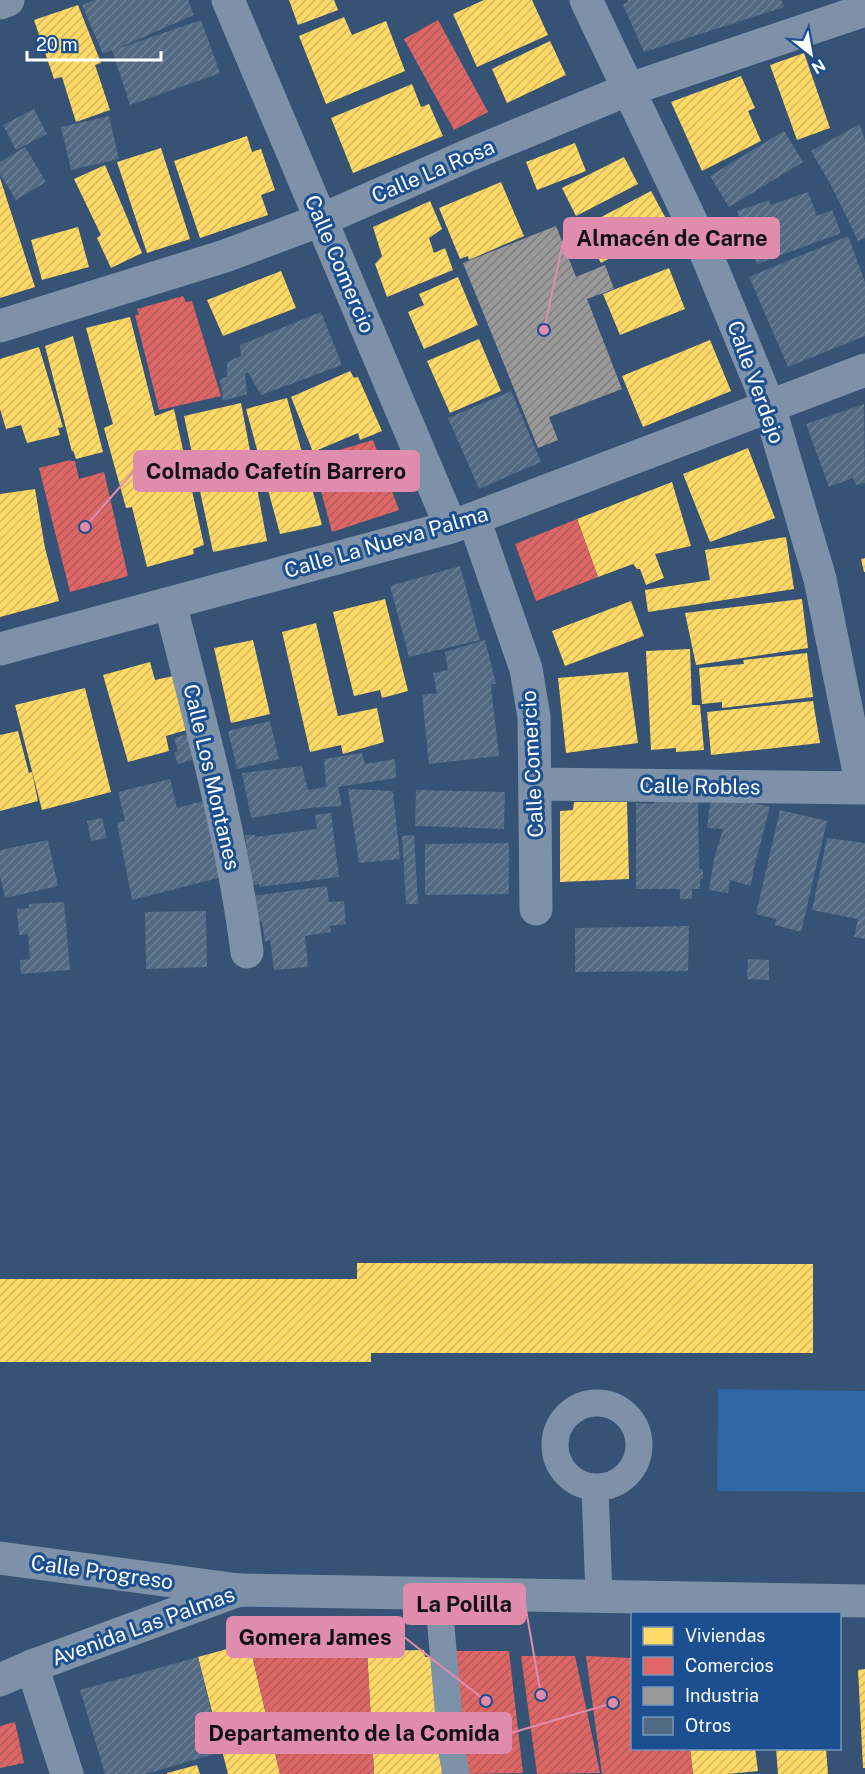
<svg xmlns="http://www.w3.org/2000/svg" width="865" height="1774" font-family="'Public Sans',sans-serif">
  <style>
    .grass { fill: #2f66a5 }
    .homes { fill: url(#homes-hatch) }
    .shops { fill: url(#shops-hatch) }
    .industry { fill: url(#industry-hatch) }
    .building { fill: url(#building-hatch) }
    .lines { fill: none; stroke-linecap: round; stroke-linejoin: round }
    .service { stroke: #7d92a8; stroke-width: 27 }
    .minor { stroke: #7d92a8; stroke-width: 33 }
    .tertiary { stroke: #7d92a8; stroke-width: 33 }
    .labels { text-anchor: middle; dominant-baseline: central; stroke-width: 6; stroke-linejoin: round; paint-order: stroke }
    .street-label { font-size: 21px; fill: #fff; stroke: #1b4f8f }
    .leader { fill: none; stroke: #e08cad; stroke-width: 2 }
    .callout-dot { fill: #e08cad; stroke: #1b4f8f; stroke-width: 2 }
    .callout { fill: #e08cad; stroke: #e08cad; stroke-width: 2 }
    .callout-label { font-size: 22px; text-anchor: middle; font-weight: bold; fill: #111 }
  </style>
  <defs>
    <pattern id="homes-hatch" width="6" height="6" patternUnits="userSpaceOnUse" patternTransform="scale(1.5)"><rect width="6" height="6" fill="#ffd966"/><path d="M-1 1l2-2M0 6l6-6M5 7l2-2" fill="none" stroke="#d2b660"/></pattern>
    <pattern id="shops-hatch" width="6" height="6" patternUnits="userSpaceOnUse" patternTransform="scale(1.5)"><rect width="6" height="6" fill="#e06666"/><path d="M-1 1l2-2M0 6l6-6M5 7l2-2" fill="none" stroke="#ac5d5d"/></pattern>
    <pattern id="industry-hatch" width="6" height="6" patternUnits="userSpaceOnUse" patternTransform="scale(1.5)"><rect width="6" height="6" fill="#999"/><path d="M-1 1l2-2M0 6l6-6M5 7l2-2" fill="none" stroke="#7e7e7e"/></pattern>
    <pattern id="building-hatch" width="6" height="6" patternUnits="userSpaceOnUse" patternTransform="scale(1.5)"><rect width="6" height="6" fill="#526984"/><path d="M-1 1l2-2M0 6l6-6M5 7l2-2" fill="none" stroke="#6c8096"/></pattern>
  </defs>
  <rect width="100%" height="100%" fill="#365274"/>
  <path class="grass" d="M718,1389L865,1391V1492L717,1491Z"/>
  <path class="homes" d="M289,0H334L338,10L298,25Z
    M484,0H532L548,35L477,67L453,14Z
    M78,5L101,63L95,65L110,110L76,122L62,77L54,79L34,20Z
    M344,17L352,35L386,21L405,71L326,104L299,36Z
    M550,41L566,75L507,103L492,69Z
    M804,53L830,128L797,140L770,65Z
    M741,76L755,108L748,111L761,141L702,171L671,102Z
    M412,84L421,107L429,104L443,136L353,173L331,118Z
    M247,136L252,152L261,149L275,190L261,195L268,215L200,238L174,161Z
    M575,143L586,171L537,190L526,162Z
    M161,148L190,239L147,253L117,162Z
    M624,157L638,184L576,216L562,188Z
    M105,165L142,253L111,268L97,238L101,235L74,179Z
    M0,178L35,287L0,298Z
    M501,182L524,236L469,260L468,256L460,259L439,208Z
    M651,191L670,226L601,263L582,227Z
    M430,201L442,229L429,238L434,253L445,248L453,270L387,297L375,264L382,256L373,227Z
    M78,227L89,267L42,280L31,240Z
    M669,268L685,309L620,335L603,294Z
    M281,271L296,308L223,336L207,300Z
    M458,277L478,325L424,349L408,312L424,305L419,294Z
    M130,317L155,416L174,409L204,545L193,549L194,554L147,567L132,507L126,508L104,428L113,424L86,328Z
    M73,336L103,452L76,459L73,450L72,452L45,346Z
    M479,339L501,391L450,413L427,361Z
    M710,340L731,391L643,427L622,376Z
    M39,347L63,427L58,428L60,435L27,443L21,425L6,429L0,409V359Z
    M350,371L354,378L358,377L382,431L360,440L358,433L313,452L291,397Z
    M287,398L322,525L280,534L246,409Z
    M241,403L267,541L213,552L184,416Z
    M748,448L775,518L710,542L683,474Z
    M672,482L691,546L655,554L664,578L646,585L640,569H637L633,564L598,577L577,519Z
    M35,489L45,548L59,601L0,617V494Z
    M786,537L794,589L648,612L645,590L710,580L705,550Z
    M865,558V572H864L861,559Z
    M385,599L408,691L382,698L380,690L354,696L333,612Z
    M802,599L808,648L696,665L685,613Z
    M631,601L644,636L565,666L552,631Z
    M316,623L338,716L377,708L384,742L343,754L341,745L310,752L282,632Z
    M253,640L270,714L231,723L214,648Z
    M690,649L692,705H700L704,750L676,752V748L651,750L646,651Z
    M807,653L813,697L722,708V702L702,704L699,668L744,664L743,660Z
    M150,662L155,680L178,675L190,729L166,736L169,751L128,762L103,675Z
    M628,672L638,743L566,753L558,678Z
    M85,688L111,792L42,810L15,705Z
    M813,701L820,743L711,755L707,712Z
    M18,731L29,773L32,772L38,801L0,811V735Z
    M574,802H627L629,879L560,882V811L573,810Z
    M357,1263L813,1264V1353H371V1362H0V1279H357Z
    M249,1643L252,1655L280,1774H228L198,1657Z
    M424,1650L425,1657H439L451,1774H374L367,1651Z
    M865,1669V1768H863L858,1670Z
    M690,1748H755L758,1771L728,1774H693Z
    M776,1748H826L828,1774H778Z
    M197,1765L200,1774H167V1773Z"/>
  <path class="shops" d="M438,20L488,112L454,130L404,39Z
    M183,296L186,302L192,301L221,396L159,410L135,315H139L137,309Z
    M373,440L399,510L332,532L312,458Z
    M70,460V461H75L79,479L104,472L128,576L70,592L39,468Z
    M577,519L598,577L536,601L515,544Z
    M367,1651L374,1774H280L252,1655Z
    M451,1651H509L523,1773L465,1774Z
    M521,1656H575L600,1773L537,1774Z
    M586,1656L632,1658V1748H690L693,1774H602Z
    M15,1722L24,1763L0,1768V1726Z"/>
  <path class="industry" d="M556,226L576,277L605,265L614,289L587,299L622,389L549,417L558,440L538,448L463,263Z"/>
  <path class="building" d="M95,0H188L194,15L114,50L201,20L220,73L130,105L112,50L103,54L82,5Z
    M627,0H781L784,7L644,52L623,5L628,2Z
    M34,109L47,134L16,150L3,125Z
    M109,116L119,159L71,170L61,127Z
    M860,124L865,141V238L858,241L832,187L811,151Z
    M784,131L803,162L729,207L710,176Z
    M25,147L46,182L16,200L0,174V162Z
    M808,192L817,216L832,210L841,233L757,264L737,211L769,200L771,205Z
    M848,236L865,282V336L788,367L749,277Z
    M321,312L342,365L261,395L248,372L245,374L247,394L223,401L220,379L227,377V362L241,356L240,345Z
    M511,391L541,462L479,489L448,418Z
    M864,404L865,483L856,485L853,478L829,487L806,424Z
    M460,566L480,640L409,657L390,586Z
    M485,640L496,684H492L491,687L499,756L429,764L422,695L437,693L433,673L448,670L445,652Z
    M270,721L279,759L237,769L228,731Z
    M192,733L195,759L178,764L174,753L178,751L174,738Z
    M362,753L365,764L395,759L396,778L338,787L342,806L309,808L251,818L242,773L302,766L308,790L326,787L324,759Z
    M170,779L177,808L207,800L226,876L132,900L117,823L125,821L118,792Z
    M348,789L393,791L400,859L359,863Z
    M416,790L505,792L504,829L415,826Z
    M711,796L731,797L770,807L754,868L751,886L730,880L728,893L709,890L714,859L723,829L707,828Z
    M655,798H698L699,869H703V879H700V889H692V899H680V889H636V803L654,804Z
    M780,810L827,821L801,932L775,925L776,919L756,914Z
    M331,813L339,877L259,887V884L252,885L245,835H255V837L317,829L315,815Z
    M102,818L107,838L91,841L87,821Z
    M414,835L418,904H406L402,836Z
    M827,838L865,843V939L854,937L858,919L812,910Z
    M48,840L58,886L5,898L0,876V850Z
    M509,843V894L425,895V844Z
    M327,886L329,902L344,901L346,924L330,926L331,932L305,936L308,967L274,970L270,940L265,942L262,922H256L252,896Z
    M64,902L70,970L21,974L20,960L30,959L28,934L19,935L17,909L29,908V904Z
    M206,911L207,967L146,969L145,912Z
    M689,926L688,971L575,972V928Z
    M748,959L769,960V980L747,979Z
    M198,1657L221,1752L146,1774H105L80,1690Z"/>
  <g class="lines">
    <path class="service" d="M555 1445a42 42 0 1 1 84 0a42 42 0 1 1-84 0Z
      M595,1488L599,1596
      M438,1593L452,1752L456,1774"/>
    <path class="minor" d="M228,0L451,527
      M586,0L703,246L769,406L820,579L862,787
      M0,3L8,0
      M0,326L225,256L321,220L469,155L627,90L865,10
      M474,519L526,669L534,717L536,909
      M170,603C199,718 232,834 247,952
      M0,649L451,527L865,370
      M536,784L865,788
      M0,1558L239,1590
      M32,1666L67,1774"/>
    <path class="tertiary" d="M0,1680L32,1666L239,1590L865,1601"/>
  </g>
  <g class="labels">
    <g class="street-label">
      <text transform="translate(433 171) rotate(-23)">Calle La Rosa</text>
      <text transform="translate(340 264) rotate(67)">Calle Comercio</text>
      <text transform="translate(756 382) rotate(70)">Calle Verdejo</text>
      <text transform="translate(386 542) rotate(-16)">Calle La Nueva Palma</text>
      <text transform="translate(532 764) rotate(-93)">Calle Comercio</text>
      <text transform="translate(212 777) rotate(77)">Calle Los Montanes</text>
      <text transform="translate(700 786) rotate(1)">Calle Robles</text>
      <text transform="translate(102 1572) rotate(8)">Calle Progreso</text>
      <text transform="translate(143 1626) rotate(-20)">Avenida Las Palmas</text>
    </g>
  </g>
  <path class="leader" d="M544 330L564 238M85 527L134 471M541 1695L525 1604M486 1701L404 1637M613 1703L511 1733"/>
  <g class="callout-dot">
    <circle cx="544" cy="330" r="6"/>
    <circle cx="85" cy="527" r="6"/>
    <circle cx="541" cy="1695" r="6"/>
    <circle cx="486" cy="1701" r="6"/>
    <circle cx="613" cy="1703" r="6"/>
  </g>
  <g class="callout">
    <rect x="564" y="218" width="215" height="40" rx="6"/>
    <rect x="134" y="451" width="285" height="40" rx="6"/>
    <rect x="404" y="1584" width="121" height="40" rx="6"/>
    <rect x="227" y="1617" width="177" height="40" rx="6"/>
    <rect x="196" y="1713" width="315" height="40" rx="6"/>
  </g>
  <g class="callout-label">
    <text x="672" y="246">Almacén de Carne</text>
    <text x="276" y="479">Colmado Cafetín Barrero</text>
    <text x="464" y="1612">La Polilla</text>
    <text x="315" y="1645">Gomera James</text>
    <text x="354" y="1741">Departamento de la Comida</text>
  </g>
  <rect x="631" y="1612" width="210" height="138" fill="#1b4f8f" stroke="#7695bc" stroke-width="1.5"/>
  <rect x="643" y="1627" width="30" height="18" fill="#ffd966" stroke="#7695bc" stroke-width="1.5"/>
  <text x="685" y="1642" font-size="18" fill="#ffffff">Viviendas</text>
  <rect x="643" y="1657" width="30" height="18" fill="#e06666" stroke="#7695bc" stroke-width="1.5"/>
  <text x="685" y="1672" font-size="18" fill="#ffffff">Comercios</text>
  <rect x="643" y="1687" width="30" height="18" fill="#999999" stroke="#7695bc" stroke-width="1.5"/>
  <text x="685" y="1702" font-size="18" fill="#ffffff">Industria</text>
  <rect x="643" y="1717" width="30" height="18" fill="#526984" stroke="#7695bc" stroke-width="1.5"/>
  <text x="685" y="1732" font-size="18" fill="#ffffff">Otros</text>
  <g transform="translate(811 54) rotate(149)" stroke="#1b4f8f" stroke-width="4.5" paint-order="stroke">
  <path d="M0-4.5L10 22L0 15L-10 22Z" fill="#ffffff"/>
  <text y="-9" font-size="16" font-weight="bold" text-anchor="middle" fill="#ffffff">N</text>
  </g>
  <path d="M27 51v9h134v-9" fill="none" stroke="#ffffff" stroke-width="3"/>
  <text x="36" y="51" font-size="18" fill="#ffffff" stroke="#1b4f8f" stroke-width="4.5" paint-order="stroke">20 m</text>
</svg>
